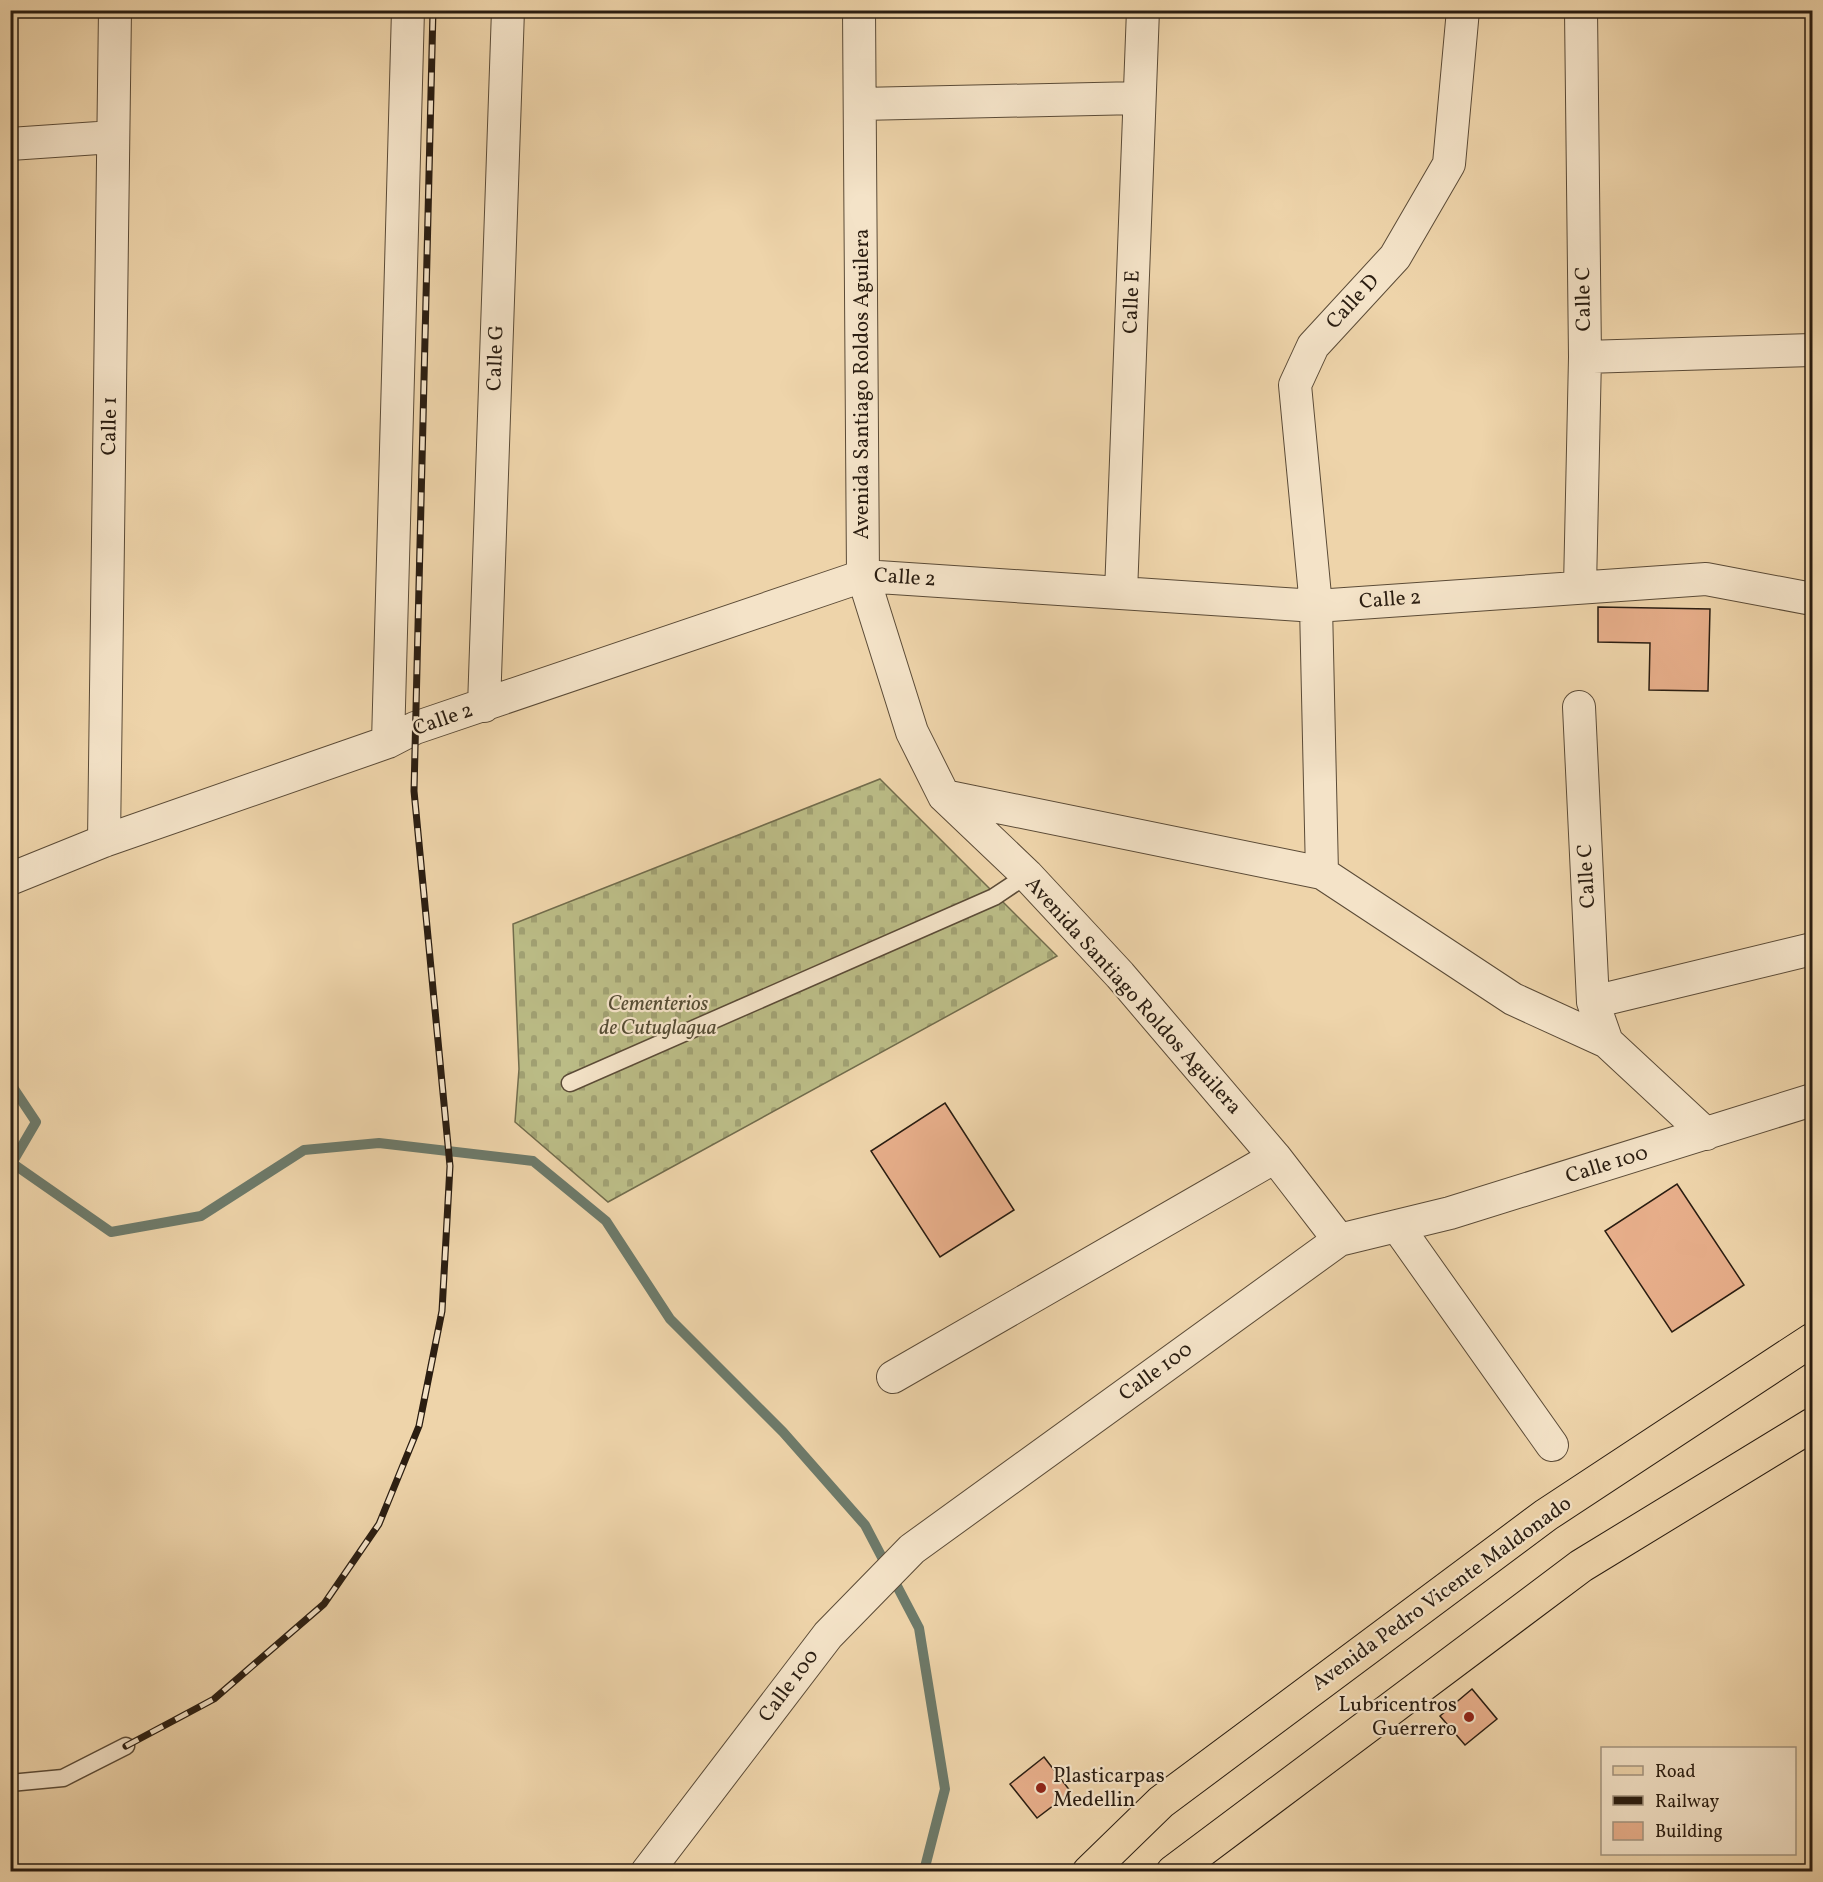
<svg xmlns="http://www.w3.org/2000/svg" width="1823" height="1882" font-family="Vollkorn,serif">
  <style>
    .cemetery { fill: url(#cemetery-stones); stroke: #726c4c; stroke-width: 1.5 }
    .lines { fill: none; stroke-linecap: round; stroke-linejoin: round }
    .stream { stroke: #6d7a6a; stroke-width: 10 }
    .building { fill: #e7ae8a; stroke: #2a1d11; stroke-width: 1.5 }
    .service-casing { stroke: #5b4b37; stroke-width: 19 }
    .minor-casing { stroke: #5b4b37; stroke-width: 34 }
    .primary-casing { stroke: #2a1d11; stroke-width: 35 }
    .service { stroke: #f4e3c8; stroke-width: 16 }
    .minor { stroke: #f4e3c8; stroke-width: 32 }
    .primary { stroke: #eed4aa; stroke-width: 33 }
    .rail-casing { stroke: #2a1d11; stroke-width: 7 }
    .rail { stroke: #f4e3c8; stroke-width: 4.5; stroke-dasharray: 14; stroke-linecap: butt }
    .poi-dot { fill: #8f2418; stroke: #f4e3c8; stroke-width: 2 }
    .labels { text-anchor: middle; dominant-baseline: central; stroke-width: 4.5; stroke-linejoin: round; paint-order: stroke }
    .street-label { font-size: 21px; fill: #2a1d11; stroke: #f4e3c8 }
    .park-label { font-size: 21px; font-style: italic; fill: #564d34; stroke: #f4e3c8 }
    .poi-label { font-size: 21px; fill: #2a1d11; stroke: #f4e3c8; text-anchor: end }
  </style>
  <defs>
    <pattern id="cemetery-stones" width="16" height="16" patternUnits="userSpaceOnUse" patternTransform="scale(1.5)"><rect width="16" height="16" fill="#bbbc86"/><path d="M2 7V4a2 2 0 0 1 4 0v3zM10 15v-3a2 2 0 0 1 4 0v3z" fill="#a1a173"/></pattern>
  </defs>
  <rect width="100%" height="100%" fill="#eed4aa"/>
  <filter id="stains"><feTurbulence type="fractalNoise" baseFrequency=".00333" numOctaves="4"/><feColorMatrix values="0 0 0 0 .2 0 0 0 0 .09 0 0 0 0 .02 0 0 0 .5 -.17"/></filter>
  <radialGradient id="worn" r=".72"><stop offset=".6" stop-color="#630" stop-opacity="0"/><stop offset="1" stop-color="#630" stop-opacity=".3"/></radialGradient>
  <path class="cemetery" d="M880,779L1057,956L608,1202L515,1122L519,1069L513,924Z"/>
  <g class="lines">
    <path class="stream" d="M10,1083L36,1122L12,1163L111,1232L201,1216L304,1150L379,1143L533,1161L606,1221L670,1319L783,1432L865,1525L919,1628L945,1789L924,1871"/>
  </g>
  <path class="building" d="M1598,607L1710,609L1708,691L1649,690L1650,643L1598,642Z
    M945,1103L1014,1210L940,1257L871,1151Z
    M1677,1184L1744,1285L1672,1332L1605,1231Z
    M1472,1689L1497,1719L1465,1745L1440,1716Z
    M1044,1757L1071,1792L1037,1818L1010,1784Z"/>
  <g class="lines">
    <defs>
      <path id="service" d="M570,1083L994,897L1027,875
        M10,1783L63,1778L126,1746"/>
      <path id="minor" d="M859,10L863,576L912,732L944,796L1027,875L1120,975L1275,1157L1339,1240
        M860,104L1139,98
        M10,144L113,137
        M1585,357L1812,350
        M1580,587L1585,357L1581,10
        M1121,593L1143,10
        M484,706L508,10
        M1579,707L1593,1002L1607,1042
        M388,742L408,10
        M944,796L1322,873L1513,999L1607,1042L1706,1134
        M104,841L115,10
        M1322,873L1316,606L1295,385L1313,346L1395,257L1449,164L1463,10
        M10,879L104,841L388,742L415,728L863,576L1316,606L1706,579L1812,599
        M1593,1002L1812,949
        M1397,1226L1552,1445
        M893,1377L1275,1157
        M647,1872L828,1635L912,1549L1339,1240L1450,1213L1812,1100"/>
      <path id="primary" d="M1089,1872L1161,1802L1546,1515L1812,1340
        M1173,1872L1581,1566L1812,1425"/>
    </defs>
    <use href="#service" class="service-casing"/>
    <use href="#minor" class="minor-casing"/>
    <use href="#primary" class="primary-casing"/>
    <use href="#service" class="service"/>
    <use href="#minor" class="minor"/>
    <use href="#primary" class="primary"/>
    <defs>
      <path id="rail" d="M126,1746L214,1699L324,1604L379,1524L419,1426L442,1311L450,1166L414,791L433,10"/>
    </defs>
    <use href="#rail" class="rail-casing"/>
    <use href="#rail" class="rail"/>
  </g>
  <g class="poi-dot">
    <circle cx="1469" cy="1717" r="6"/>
    <circle cx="1041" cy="1788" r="6"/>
  </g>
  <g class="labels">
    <g class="street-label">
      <text transform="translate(1584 299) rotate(-91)">Calle C</text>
      <text transform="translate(1132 302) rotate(-88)">Calle E</text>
      <text transform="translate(1353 302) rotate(-47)">Calle D</text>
      <text transform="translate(496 358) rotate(-88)">Calle G</text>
      <text transform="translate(862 384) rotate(-90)">Avenida Santiago Roldos Aguilera</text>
      <text transform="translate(110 426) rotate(-89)">Calle 1</text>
      <text transform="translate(905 578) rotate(4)">Calle 2</text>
      <text transform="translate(1390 600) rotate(-4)">Calle 2</text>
      <text transform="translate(443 720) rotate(-19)">Calle 2</text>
      <text transform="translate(1587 876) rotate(-93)">Calle C</text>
      <text transform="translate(1133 996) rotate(48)">Avenida Santiago Roldos Aguilera</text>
      <text transform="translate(1607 1165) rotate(-17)">Calle 100</text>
      <text transform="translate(1156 1372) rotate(-36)">Calle 100</text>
      <text transform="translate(1442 1594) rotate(-36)">Avenida Pedro Vicente Maldonado</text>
      <text transform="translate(789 1686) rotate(-53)">Calle 100</text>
    </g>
    <g class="park-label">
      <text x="658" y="1004">Cementerios<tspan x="658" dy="24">de Cutuglagua</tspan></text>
    </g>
    <g class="poi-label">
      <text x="1457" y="1705">Lubricentros<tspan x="1457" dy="24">Guerrero</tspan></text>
      <text x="1053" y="1776" text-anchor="start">Plasticarpas<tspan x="1053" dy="24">Medellin</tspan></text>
    </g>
  </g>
  <rect width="1823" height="1882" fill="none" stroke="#eed4aa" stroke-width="36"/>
  <rect x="12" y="12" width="1799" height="1858" fill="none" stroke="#2a1d11" stroke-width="3"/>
  <rect x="18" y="18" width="1787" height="1846" fill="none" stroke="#2a1d11" stroke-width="1.5"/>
  <rect x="1601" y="1747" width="195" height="108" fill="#f4e3c8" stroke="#a3947f" stroke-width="1.5"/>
  <rect x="1613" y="1766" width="30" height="9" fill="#eed4aa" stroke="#a3947f" stroke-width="1.5"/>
  <text x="1655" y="1777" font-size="18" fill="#2a1d11">Road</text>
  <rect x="1613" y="1796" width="30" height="9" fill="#2a1d11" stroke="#a3947f" stroke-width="1.5"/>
  <text x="1655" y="1807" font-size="18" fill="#2a1d11">Railway</text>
  <rect x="1613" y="1822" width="30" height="18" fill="#e7ae8a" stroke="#a3947f" stroke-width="1.5"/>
  <text x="1655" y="1837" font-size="18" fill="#2a1d11">Building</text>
  <rect width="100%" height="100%" filter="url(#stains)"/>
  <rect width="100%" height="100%" fill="url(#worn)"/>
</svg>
